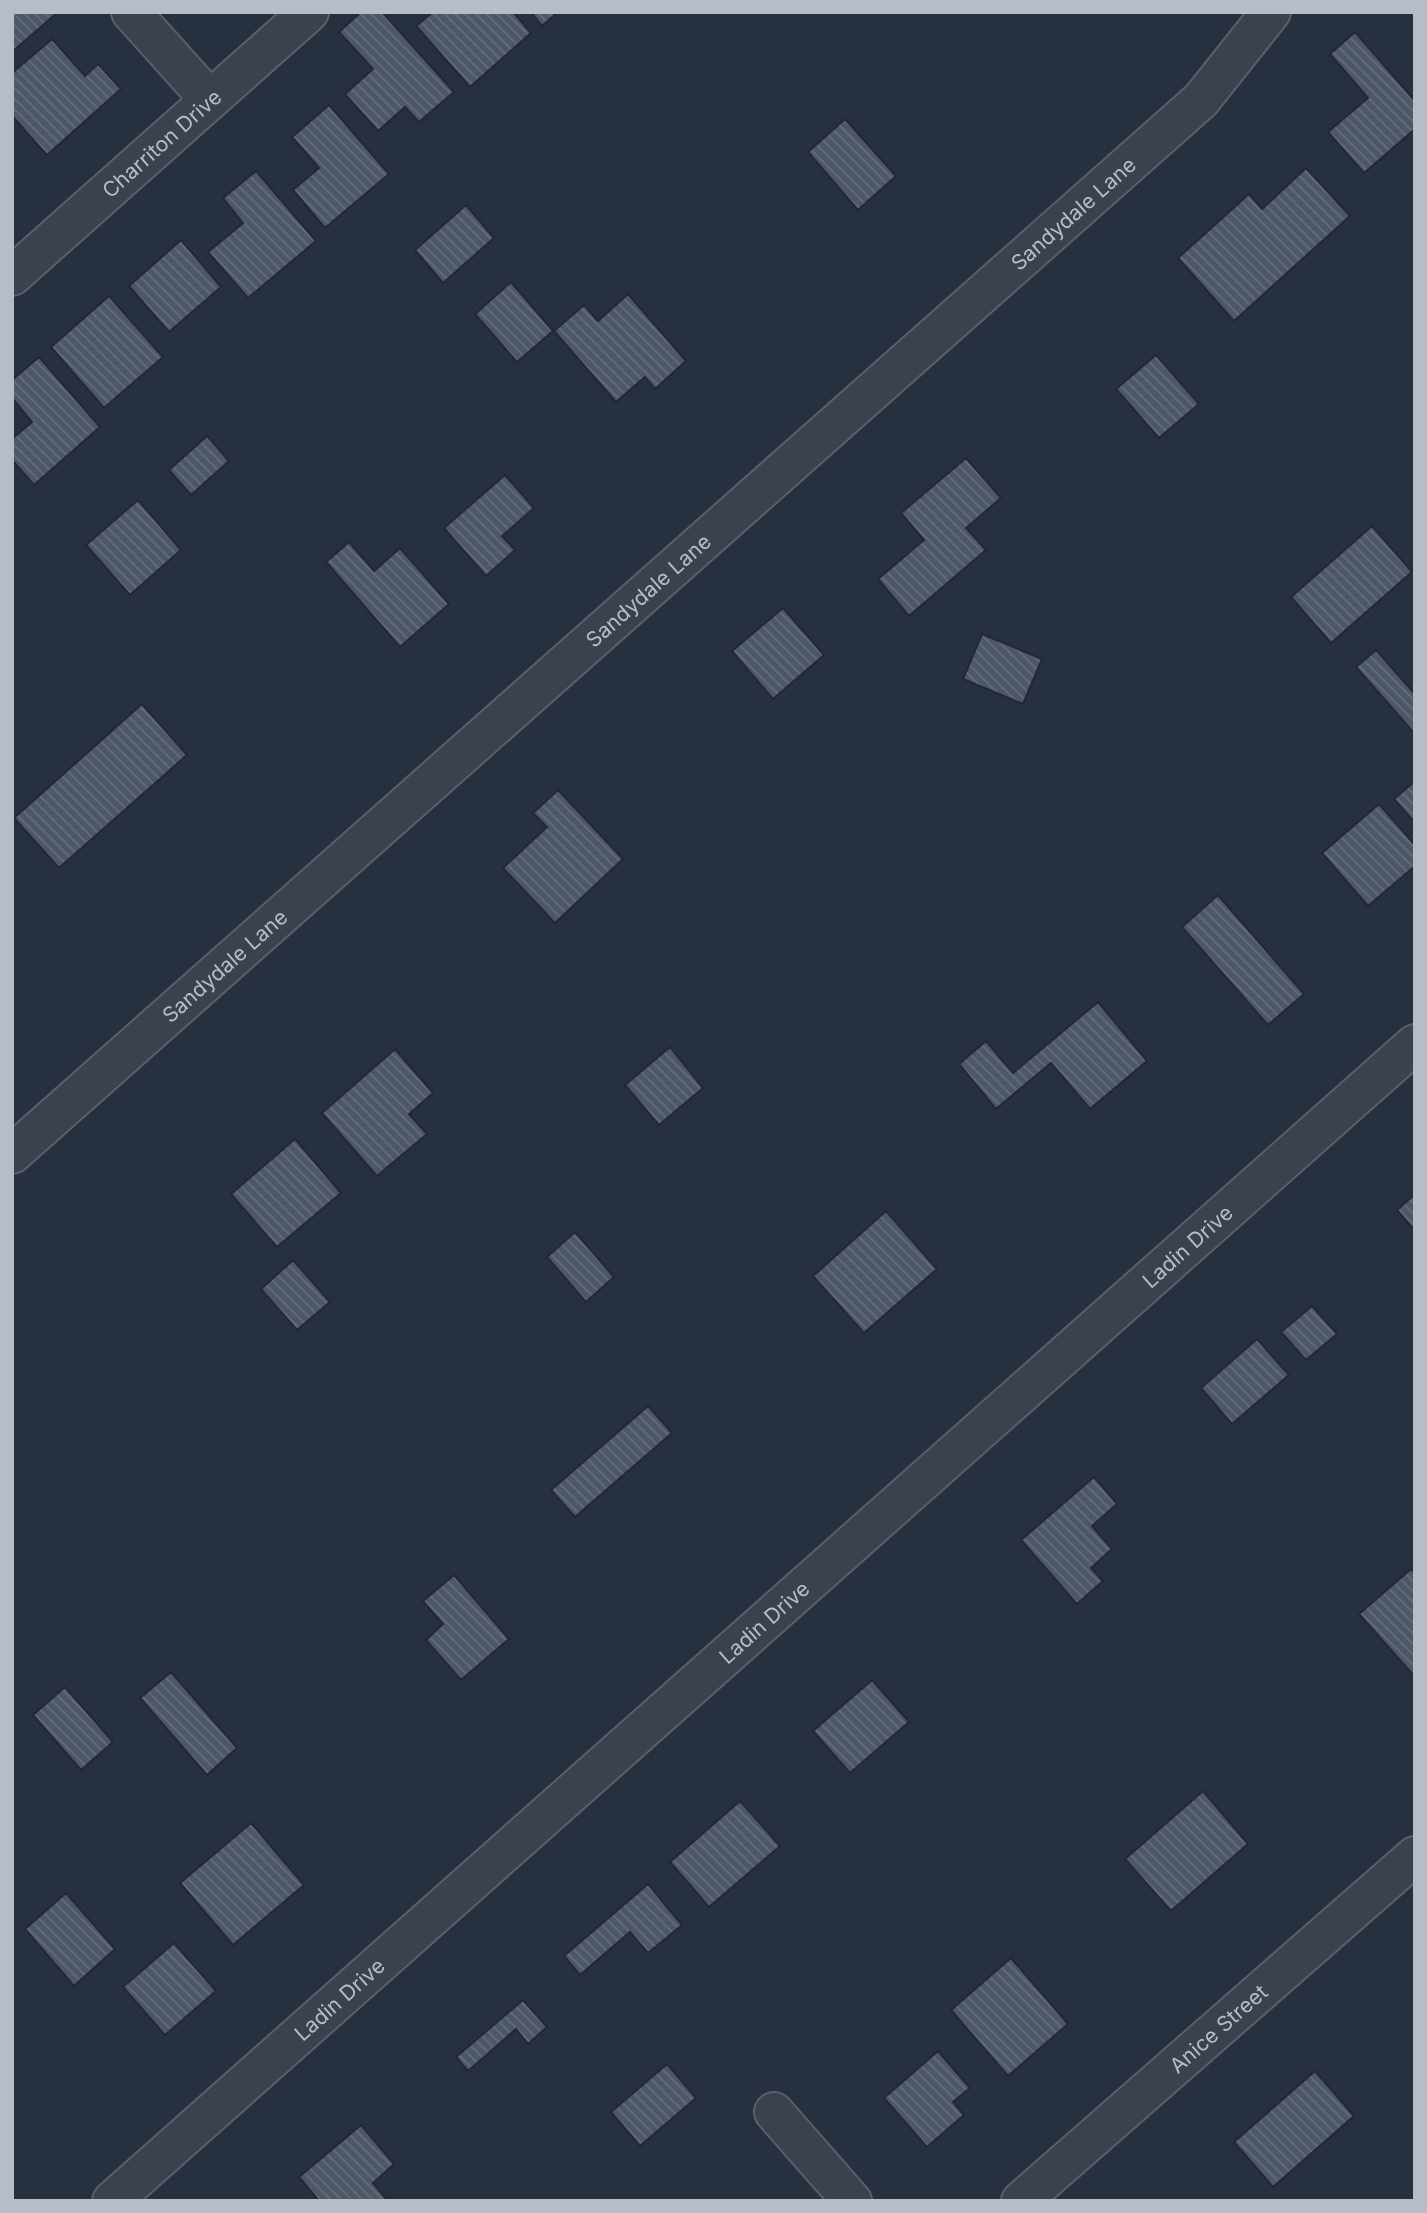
<svg xmlns="http://www.w3.org/2000/svg" width="1427" height="2213" font-family="Inter,sans-serif">
  <style>
    .building { fill: url(#building-back-hatch); stroke: #212935; stroke-width: 2 }
    .lines { fill: none; stroke-linecap: round; stroke-linejoin: round }
    .minor-casing { stroke: #59606b; stroke-width: 42 }
    .minor { stroke: #3b424e; stroke-width: 38 }
    .labels { text-anchor: middle; dominant-baseline: central; stroke-width: 5; stroke-linejoin: round; paint-order: stroke }
    .street-label { font-size: 21px; fill: #b7bdc8; stroke: #1f2733 }
  </style>
  <defs>
    <pattern id="building-back-hatch" width="6" height="6" patternUnits="userSpaceOnUse" patternTransform="scale(1.75)"><rect width="6" height="6" fill="#4d5766"/><path d="M-1 5l2 2M0 0l6 6M5-1l2 2" fill="none" stroke="#646d7a"/></pattern>
  </defs>
  <rect width="100%" height="100%" fill="#27303e"/>
  <path class="building" d="M12,12H58L12,52Z
    M361,12H382L454,92L419,122L405,107L378,131L345,94L373,69L339,32Z
    M433,12H513L531,33L470,87L416,26Z
    M531,12H558L542,26Z
    M1355,32L1415,101V129L1364,173L1328,132L1368,98L1330,54Z
    M52,39L85,76L98,64L121,89L47,155L12,116V73Z
    M329,105L389,174L325,228L293,190L319,168L292,137Z
    M845,119L896,176L858,210L808,152Z
    M1306,168L1350,216L1234,321L1178,258L1249,194L1262,209Z
    M256,171L316,241L248,298L208,252L243,223L223,198Z
    M466,205L494,238L443,283L415,250Z
    M181,240L221,287L169,332L129,286Z
    M511,282L553,331L517,362L475,314Z
    M628,294L686,361L655,389L645,377L616,402L554,331L584,305L598,321Z
    M109,296L163,357L104,408L51,347Z
    M1156,355L1199,404L1159,438L1116,389Z
    M39,357L100,427L34,485L12,460V439L32,422L12,398V380Z
    M207,436L229,461L191,495L169,470Z
    M966,458L1001,498L966,528L986,550L909,616L878,579L924,540L901,513Z
    M505,475L534,508L502,536L515,550L486,576L444,528Z
    M138,500L181,550L130,595L86,545Z
    M1372,526L1412,572L1331,643L1291,597Z
    M349,542L374,571L400,548L449,604L400,647L326,562Z
    M783,608L824,655L773,699L732,651Z
    M982,634L1042,659L1023,704L963,679Z
    M1376,650L1415,694V734L1356,667Z
    M142,704L187,755L59,868L14,818Z
    M1415,781V823L1394,799Z
    M558,790L623,859L555,923L503,868L547,827L533,813Z
    M1379,804L1415,845V866L1368,906L1322,853Z
    M1218,895L1304,994L1268,1025L1182,927Z
    M1098,1002L1147,1061L1090,1109L1051,1063L996,1109L959,1064L986,1041L1013,1073Z
    M670,1047L703,1088L659,1125L625,1085Z
    M395,1049L433,1093L409,1114L427,1134L377,1176L322,1113Z
    M295,1139L341,1193L277,1247L231,1194Z
    M1415,1194V1231L1397,1210Z
    M886,1211L937,1269L864,1333L813,1276Z
    M575,1232L614,1277L586,1302L547,1257Z
    M293,1260L330,1302L297,1330L261,1289Z
    M1312,1306L1337,1334L1306,1360L1281,1332Z
    M1257,1339L1289,1375L1232,1424L1201,1388Z
    M648,1406L672,1433L575,1517L551,1490Z
    M1094,1477L1117,1504L1092,1526L1112,1549L1091,1568L1103,1581L1077,1604L1021,1540Z
    M1411,1569L1415,1573V1677L1359,1614Z
    M454,1575L509,1639L461,1680L426,1640L443,1624L423,1601Z
    M171,1672L237,1748L207,1775L140,1698Z
    M872,1680L909,1722L850,1773L813,1731Z
    M65,1687L113,1742L81,1770L33,1715Z
    M1203,1791L1248,1844L1171,1911L1125,1859Z
    M740,1801L780,1846L709,1907L670,1862Z
    M251,1823L304,1885L233,1945L180,1883Z
    M648,1884L682,1925L648,1953L630,1932L580,1975L564,1956Z
    M66,1893L115,1949L74,1986L25,1929Z
    M174,1943L216,1991L165,2035L123,1987Z
    M1011,1958L1068,2024L1008,2076L951,2010Z
    M523,2000L547,2027L528,2044L516,2029L468,2071L456,2057Z
    M938,2051L970,2088L953,2102L964,2115L927,2147L884,2098Z
    M667,2064L696,2098L640,2146L611,2112Z
    M1315,2071L1354,2116L1273,2187L1234,2142Z
    M361,2125L394,2164L373,2183L388,2201H319L299,2177Z"/>
  <g class="lines">
    <defs>
      <g id="minor">
        <path d="M131,12L210,100"/>
        <path id="s1" d="M12,276L309,12"/>
        <path id="s2" d="M12,1154L1201,100L1271,12"/>
        <path d="M774,2112L852,2201"/>
        <path id="s3" d="M112,2201L1415,1044"/>
        <path id="s4" d="M1021,2201L1415,1856"/>
      </g>
    </defs>
    <use href="#minor" class="minor-casing"/>
    <use href="#minor" class="minor"/>
  </g>
  <g class="labels">
    <g class="street-label">
      <text stroke="none"><textPath href="#s1" startOffset="200">Charriton Drive</textPath></text>
      <text stroke="none"><textPath href="#s2" startOffset="1418">Sandydale Lane</textPath></text>
      <text stroke="none"><textPath href="#s2" startOffset="850">Sandydale Lane</textPath></text>
      <text stroke="none"><textPath href="#s2" startOffset="284">Sandydale Lane</textPath></text>
      <text stroke="none"><textPath href="#s3" startOffset="1438">Ladin Drive</textPath></text>
      <text stroke="none"><textPath href="#s3" startOffset="872">Ladin Drive</textPath></text>
      <text stroke="none"><textPath href="#s3" startOffset="304">Ladin Drive</textPath></text>
      <text stroke="none"><textPath href="#s4" startOffset="262">Anice Street</textPath></text>
    </g>
  </g>
  <rect width="1427" height="2213" fill="none" stroke="#b7bdc8" stroke-width="28"/>
</svg>
